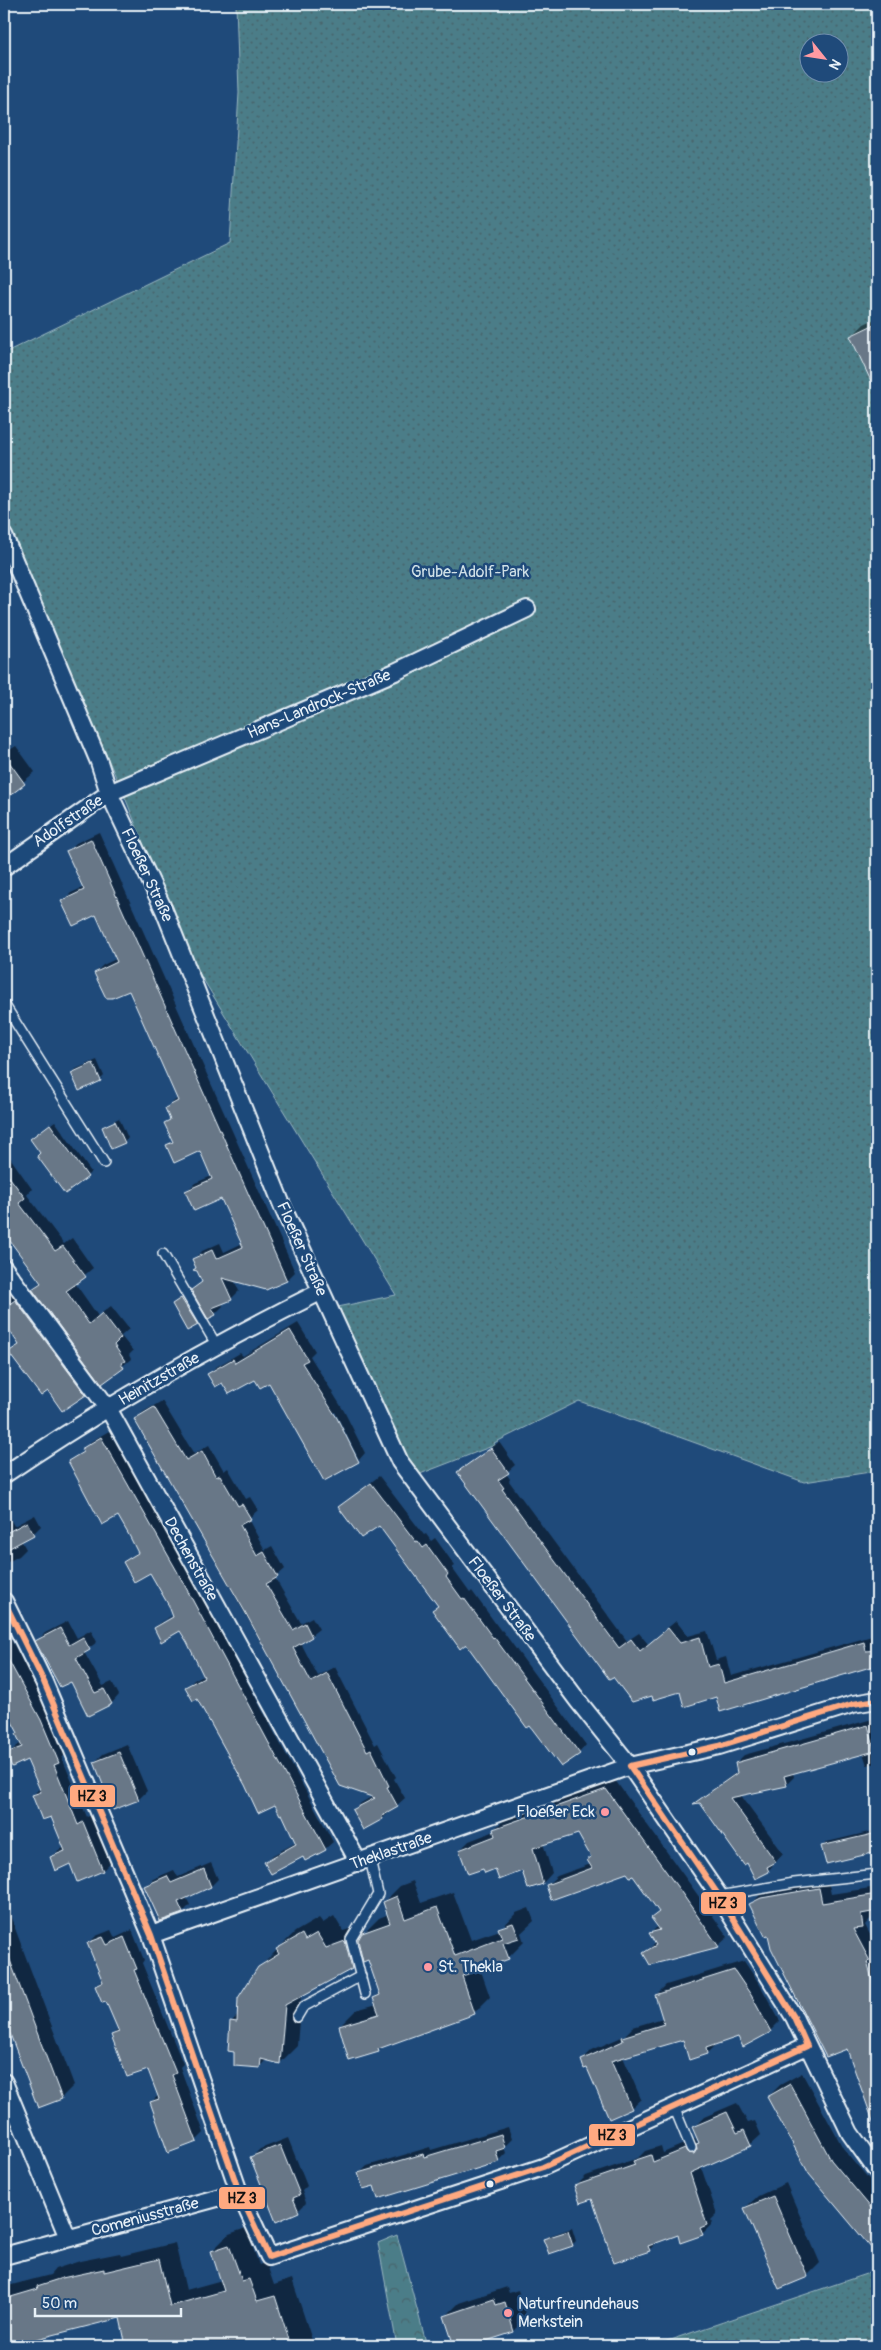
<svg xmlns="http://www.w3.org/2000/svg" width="881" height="2350" font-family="Pangolin,sans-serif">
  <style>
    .forest { fill: url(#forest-crowns); stroke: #9ab7c0 }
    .park { fill: url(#park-dots); stroke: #9ab7c0; fill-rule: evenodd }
    .shadow { fill: #0007; fill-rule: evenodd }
    .building { fill: #677787; stroke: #e8f1f8 }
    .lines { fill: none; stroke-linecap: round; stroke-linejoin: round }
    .service-casing { stroke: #e8f1f8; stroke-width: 12 }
    .minor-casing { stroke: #e8f1f8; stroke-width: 20 }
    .service { stroke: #1f4a7a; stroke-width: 9 }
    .minor { stroke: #1f4a7a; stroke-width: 16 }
    .bus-1-casing { stroke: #1f4a7a; stroke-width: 10 }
    .bus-1 { stroke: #ffa980; stroke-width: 6 }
    .bus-dot { fill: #e8f1f8; stroke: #1f4a7a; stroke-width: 2 }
    .poi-dot { fill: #ff9aa2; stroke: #1f4a7a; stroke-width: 2 }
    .labels { text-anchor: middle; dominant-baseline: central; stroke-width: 5; stroke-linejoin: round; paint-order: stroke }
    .park-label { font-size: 16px; fill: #d0e0e7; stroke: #1f4a7a }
    .street-label { font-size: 16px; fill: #e8f1f8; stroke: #1f4a7a }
    .poi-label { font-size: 16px; fill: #e8f1f8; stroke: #1f4a7a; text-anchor: start }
    .line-badge { stroke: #1f4a7a; stroke-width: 2 }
    .pale-badge-label { font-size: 14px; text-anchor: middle; font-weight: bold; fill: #111 }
  </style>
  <defs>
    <pattern id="forest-crowns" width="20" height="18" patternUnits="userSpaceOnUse" patternTransform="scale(1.25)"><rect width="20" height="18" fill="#4b7d88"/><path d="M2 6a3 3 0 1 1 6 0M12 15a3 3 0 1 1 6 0" fill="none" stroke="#49656c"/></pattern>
    <pattern id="park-dots" width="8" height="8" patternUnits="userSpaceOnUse" patternTransform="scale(1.25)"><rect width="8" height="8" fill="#4b7d88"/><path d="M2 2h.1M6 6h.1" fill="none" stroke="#49656c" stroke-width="1.8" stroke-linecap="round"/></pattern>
  </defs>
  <rect width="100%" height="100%" fill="#1f4a7a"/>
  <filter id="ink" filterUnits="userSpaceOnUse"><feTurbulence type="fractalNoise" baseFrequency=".02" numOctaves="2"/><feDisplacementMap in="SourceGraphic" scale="10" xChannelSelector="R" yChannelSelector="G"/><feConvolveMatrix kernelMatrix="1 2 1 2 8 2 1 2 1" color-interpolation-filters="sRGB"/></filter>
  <g filter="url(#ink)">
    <path class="forest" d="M397,2235L427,2346H397L378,2243Z"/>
    <path class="park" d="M236,4H877V1471L804,1482L579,1401L494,1443L495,1445L420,1474L403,1456L333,1308L396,1295L187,953L126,800L4,522V353L230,243L239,93ZM808,42H838V72H808Z
      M877,2265V2346H652L866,2274Z"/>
    <path class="shadow" d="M877,318V369L869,373L852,336L864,324Z
      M4,681L8,690L4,694Z
      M16,746L35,772L4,798V752L5,753Z
      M99,832L295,1272L287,1280L266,1289L234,1280L239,1291L231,1299L222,1303L223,1306L215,1314L193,1290L203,1281L198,1270L195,1269L197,1267L194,1259L202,1251L220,1243L224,1252L243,1243L222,1197L187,1191L195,1183L212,1176L201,1150L168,1145L173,1140L166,1123L171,1118L166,1108L178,1098L130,989L95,973L103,965L116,959L96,914L63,901L71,893L84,887L68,851L76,843Z
      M97,1060L104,1076L100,1080L72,1073L76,1069Z
      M119,1118L128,1138L124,1142L103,1127Z
      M55,1121L91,1172L87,1176L42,1153L36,1135Z
      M4,1149L32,1189L27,1195L64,1244L72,1238L93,1268L75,1283L98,1316L111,1306L129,1329L121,1336L133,1351L129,1355L131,1359L103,1382L34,1289L41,1281L4,1231Z
      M4,1276L93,1386L85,1394L49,1389L10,1352L20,1343L4,1320Z
      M186,1295L201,1320L197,1324L177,1301Z
      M298,1323L315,1351L310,1356L344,1411L365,1453L359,1460L335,1412L333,1413L356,1460H358L325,1480L269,1381L256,1378L223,1381L208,1374L216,1367L240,1353L243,1356Z
      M162,1401L194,1454L209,1445L224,1471L228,1468L246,1499L250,1497L258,1510L248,1519L265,1550L272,1546L285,1569L275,1578L301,1623L312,1617L319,1629L301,1643L318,1676L335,1667L375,1745L378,1743L396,1777L394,1779L405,1798L383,1818L354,1810L361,1803L373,1796L308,1726L136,1419L143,1412Z
      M109,1431L184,1564L333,1842L325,1849L266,1862L273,1855L297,1842L283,1812L275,1803L246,1785L198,1697L187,1687L194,1680L205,1674L181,1630L155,1628L162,1621L173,1615L151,1571L125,1562L139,1551L119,1515L69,1462L84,1450L90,1442ZM178,1613L162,1625V1622Z
      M499,1442L515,1465L506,1473L510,1479L509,1481L627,1641L639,1633L648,1644L676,1621L688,1636L707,1631L716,1660L726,1657L731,1676L872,1636L873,1645L877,1644V1664L721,1710L717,1696L681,1691L652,1695L459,1472Z
      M379,1476L424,1535L426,1534L431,1541L435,1538L455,1566L452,1568L470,1593L472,1591L501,1631L502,1630L586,1745L579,1753L433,1610L439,1605L379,1524L340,1507Z
      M8,1515L14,1526L35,1515L41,1526L33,1534L21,1540L26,1549L19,1556L4,1564V1517Z
      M68,1621L77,1638L91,1630L97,1642L84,1652L103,1686L112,1682L119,1695L112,1703L89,1715L71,1680L37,1641L45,1633Z
      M4,1626L49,1711L67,1753L62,1758L87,1817L92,1815L111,1862L103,1870L78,1880L71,1862L51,1857L64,1847L51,1815L33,1795L40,1788L28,1759L7,1754L21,1743L19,1732L4,1704Z
      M876,1718L877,1763L867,1765L863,1753L793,1773L794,1777L786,1785L740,1794L783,1853L768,1871L747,1862L700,1802H697L738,1771L736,1763L744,1755Z
      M127,1744L147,1791L139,1799L114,1809L95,1762L103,1754Z
      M615,1780L728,1937L718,1946L644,1954L656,1942L651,1933L658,1926L653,1918L660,1911L633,1875L628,1872L547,1885L557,1876L591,1864L592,1857L579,1832L543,1843L552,1873L543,1883L523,1869L484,1867L460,1850L469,1841L495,1831L494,1829L504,1820Z
      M877,1830V1852L827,1863L823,1846L827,1842Z
      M211,1863L218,1879L211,1886L186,1897L190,1905L183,1912L160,1920L146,1886L153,1879L174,1870L178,1877Z
      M828,1880L831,1894L877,1887V1910L871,1911L872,1917L865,1925L877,1948V2110L870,2112L848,2048L769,1933L751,1904L760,1895L771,1889Z
      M413,1881L421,1903L453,1892L471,1940L500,1930L516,1913L529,1908L534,1921L521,1933L524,1942L508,1958L480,1968L490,1997L474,2013L383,2046L378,2051L340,2026L356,2010L377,2004L375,1998L380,1993L369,1958L363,1956L351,1968L301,1995L297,2046L280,2063L267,2059L260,2066L236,2050L231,2022L238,2015L259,1968L295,1932L319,1918L323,1923L334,1916L343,1931L362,1925L364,1933L379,1918L389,1914L384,1902L400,1886Z
      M4,1899L74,2085L61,2098L39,2106L4,2014Z
      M111,1930L115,1938L132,1930L144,1960L142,1963L183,2064L180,2067L204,2133L196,2141L151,2102L159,2095L149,2068L112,2035L119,2029L107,2000L96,1986L103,1979L88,1944L96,1936Z
      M744,1961L760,1985L780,2021L770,2031L739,2036L717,2043L707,2053L684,2039L623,2057L641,2099L631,2108L582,2060L592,2050L624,2036L633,2027L663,2018L656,1995L666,1985Z
      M802,2073L843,2148L877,2189V2252L810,2173L768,2097L780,2085Z
      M737,2103L748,2123L755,2121L761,2135L750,2145L701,2167L717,2214L711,2220L713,2223L702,2234H679L658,2241L649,2250L593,2197L576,2186L586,2176L638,2158L645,2151L661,2146L663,2153L695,2139L701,2147L694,2127L704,2117Z
      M508,2127L512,2139L504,2147L506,2153L498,2161L375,2184L359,2174L367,2166L430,2147L431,2150Z
      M288,2138L307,2186L302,2191L306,2203L298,2211L252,2157L260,2149Z
      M786,2183L820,2263L807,2276L745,2208L758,2196Z
      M246,2228L259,2265L266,2262L274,2285L292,2279L314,2346H244L232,2309L230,2310L238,2346H127L121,2317L44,2336L46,2346H4V2287L50,2275L55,2269L80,2261L120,2253L121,2256L175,2243L186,2290L222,2280L212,2251L229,2234Z
      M572,2228L576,2241L572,2245L545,2240L549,2236Z
      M507,2287L509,2293L518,2290L527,2318L514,2331L467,2346H456L446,2316L459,2303Z"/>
    <path class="building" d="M877,323V394L850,336Z
      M4,755L25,784L4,800Z
      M91,839L287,1281L266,1290L222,1278L232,1300L212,1308L216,1315L208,1319L191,1290L202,1282L197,1271L193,1270L196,1268L192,1259L212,1250L216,1259L243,1247L221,1199L194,1211L185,1191L212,1179L200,1151L174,1163L166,1145L173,1142L164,1123L170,1120L165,1108L178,1101L129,991L112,998H106L94,973L117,962L96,915L73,926L61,901L84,890L66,851Z
      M93,1063L101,1081L79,1091L71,1073Z
      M115,1121L125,1143L111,1149L102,1127Z
      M50,1124L88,1177L65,1194L37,1156L40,1153L30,1139Z
      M4,1170L25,1198L19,1203L55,1251L63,1246L86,1277L66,1291L89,1324L102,1313L121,1338L114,1345L125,1361L121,1363L124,1368L102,1384L32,1289L41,1283L4,1233Z
      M181,1298L198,1325L187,1331L172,1304Z
      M15,1300L86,1395L62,1411L48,1391L41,1396L8,1352L19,1345L4,1322V1308Z
      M290,1330L308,1360L302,1363L337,1418L359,1462L324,1481L269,1383L260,1388L255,1380L229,1394L222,1383L215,1387L207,1374L233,1359L235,1363Z
      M154,1407L186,1460L202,1451L216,1477L220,1475L238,1506L242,1504L251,1519L240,1525L257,1556L264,1552L278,1577L266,1584L293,1630L305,1623L312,1637L293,1648L311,1682L327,1673L367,1751L371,1749L389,1786L387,1787L398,1807L382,1816L383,1819L363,1830L352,1810L375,1798L340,1786L244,1610L134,1419Z
      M101,1437L177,1571L326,1850L305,1861L303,1857L271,1874L264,1862L296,1844L282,1814L280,1815L275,1805L258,1813L245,1785L197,1699L193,1701L185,1687L204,1677L187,1642L180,1631L161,1642L154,1628L173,1617L169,1606L150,1573L134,1582L123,1562L138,1553L130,1537L118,1516L102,1525L68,1461L83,1452L81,1449Z
      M491,1448L509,1473L498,1480L504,1488L502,1489L619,1648L631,1639L640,1651L668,1628L680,1643L700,1637L708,1667L719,1664L724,1683L864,1642L866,1651L877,1650V1665L720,1712L716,1697L684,1707L680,1692L653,1700L652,1696L632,1702L613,1677L609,1679L457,1472Z
      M371,1483L416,1542L418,1541L423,1548L427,1545L448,1574L446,1577L462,1599L464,1598L493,1638L494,1637L580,1754L561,1767L530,1726L527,1728L466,1644L460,1649L432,1610L438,1606L379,1526L361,1538L338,1507Z
      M27,1522L34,1535L4,1551V1534Z
      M60,1628L69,1645L83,1637L90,1650L76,1658L95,1693L104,1689L112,1704L88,1716L71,1682L60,1687L35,1641Z
      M4,1652L41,1720L59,1763L54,1765L78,1825L83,1822L103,1871L77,1882L70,1864L55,1871L50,1857L65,1851L51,1817L42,1820L32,1795L41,1792L27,1760L12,1767L6,1753L22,1747L16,1734L18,1733L4,1707Z
      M868,1725L875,1751L784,1776L787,1786L730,1798L776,1862L767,1867L769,1872L755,1879L747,1863L744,1865L700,1803L693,1804L737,1773L735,1763Z
      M119,1752L139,1800L113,1810L94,1762Z
      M606,1789L681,1892L719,1947L650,1965L643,1953L656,1945L649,1933L660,1930L651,1918L659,1912L633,1876L630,1877L627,1873L551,1900L546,1885L592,1868L587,1860L591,1857L578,1834L533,1848L543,1884L528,1889L522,1871L499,1880L495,1869L485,1873L483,1869L468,1874L459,1850L495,1836L493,1829Z
      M877,1833V1852L826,1864L821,1846Z
      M204,1869L211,1887L178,1902L183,1913L160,1921L144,1886L167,1876L171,1883Z
      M819,1888L822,1903L877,1894V1911L861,1914L863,1928L853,1929L870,1961L867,1962L877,1996V2021L873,2023L877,2037V2126L875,2127L847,2049L826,2057L771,1948L768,1935L765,1936L749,1904L761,1898Z
      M397,1896L405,1919L437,1907L455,1956L502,1938L498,1928L513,1923L519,1938L503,1943L509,1959L462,1976L475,2014L378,2049L379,2052L349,2061L339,2026L379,2014L373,1998L380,1995L368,1960L363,1962L358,1940L362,1933L390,1923L383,1902Z
      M317,1933L326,1948L345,1941L352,1969L285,2005L280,2064L261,2059L260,2068L234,2066V2052L228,2051L230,2021L237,2022L238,1998L258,1967L279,1954L276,1949L302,1934L305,1940Z
      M103,1937L107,1945L124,1937L137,1969L134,1970L176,2073L172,2075L197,2142L168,2153L150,2102L159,2099L148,2070L127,2077L111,2035L119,2032L106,2002L102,2003L95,1986L103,1982L87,1943Z
      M5,1947L62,2099L38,2108L4,2018Z
      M734,1970L751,1995L771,2032L743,2047L738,2037L706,2048L707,2054L689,2060L683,2040L611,2061L632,2109L609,2119L587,2068L584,2069L581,2060L623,2041L622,2037L664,2024L655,1995Z
      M790,2084L831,2160L877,2215V2255L809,2174L767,2097Z
      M727,2112L737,2133L744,2130L751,2146L690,2173L707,2225L700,2228L703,2235L680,2243L678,2235L648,2246L650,2251L614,2263L592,2199L580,2203L574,2186L635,2165L633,2161L651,2155L653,2162L685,2149L688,2153L694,2154L697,2149L696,2144L699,2143L692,2127Z
      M501,2134L505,2148L496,2151L499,2162L378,2199L374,2186L363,2189L358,2173L423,2154L424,2157Z
      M280,2145L300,2195L293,2198L299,2212L276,2222L250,2157Z
      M773,2196L808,2277L779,2289L744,2208Z
      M568,2231L573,2246L549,2254L543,2239Z
      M229,2245L242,2281L249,2279L257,2301L275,2296L291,2346H126L120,2318L25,2342L26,2346H4V2299L38,2289L37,2286L62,2278L104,2269V2272L159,2259L170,2306L224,2291L211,2251Z
      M494,2299L496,2305L505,2302L514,2332L471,2346H454L444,2316Z"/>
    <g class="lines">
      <defs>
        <path id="service" d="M4,1004L104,1163
          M163,1254L217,1346
          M719,1896L794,1883L877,1874
          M365,1994L351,1939L378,1894L370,1859
          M297,2017L303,2007L361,1976
          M674,2107L691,2148"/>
        <path id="minor" d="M4,536L99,762L109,793L164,910L284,1210L400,1462L578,1701L630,1766L719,1896L794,2017L850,2133L877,2171
          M4,867L109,793L395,672L527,609
          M4,1268L108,1408L359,1863
          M4,1475C104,1407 211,1346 320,1292
          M4,1601L44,1682L151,1935L239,2192L269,2257L543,2167L807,2046
          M151,1935L630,1766L719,1746L853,1704L877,1700
          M4,2082L68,2238
          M4,2256L239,2192"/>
      </defs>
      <use href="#service" class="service-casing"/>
      <use href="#minor" class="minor-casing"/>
      <use href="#service" class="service"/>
      <use href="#minor" class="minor"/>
      <defs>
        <path id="bus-1" d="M4,1601L44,1682L151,1935L239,2192L269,2257L543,2167L807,2046
          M630,1766L719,1896L794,2017L807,2046
          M630,1766L719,1746L853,1704L877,1700"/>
      </defs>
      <use href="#bus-1" class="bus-1-casing"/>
      <use href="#bus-1" class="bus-1"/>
    </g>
  </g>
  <g class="bus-dot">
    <circle cx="692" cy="1752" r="4.5"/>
    <circle cx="490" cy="2184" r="4.5"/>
  </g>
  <g class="poi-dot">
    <circle cx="605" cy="1812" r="5"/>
    <circle cx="428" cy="1967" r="5"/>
    <circle cx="508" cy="2313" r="5"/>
  </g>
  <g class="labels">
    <g class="park-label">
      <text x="470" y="572">Grube-Adolf-Park</text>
    </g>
    <g class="street-label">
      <text transform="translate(319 704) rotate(-23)">Hans-Landrock-Straße</text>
      <text transform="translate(68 821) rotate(-34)">Adolfstraße</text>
      <text transform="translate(147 875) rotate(65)">Floeßer Straße</text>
      <text transform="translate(302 1249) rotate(66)">Floeßer Straße</text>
      <text transform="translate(159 1379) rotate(-30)">Heinitzstraße</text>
      <text transform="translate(191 1559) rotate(61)">Dechenstraße</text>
      <text transform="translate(502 1599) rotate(53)">Floeßer Straße</text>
      <text transform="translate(391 1851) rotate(-19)">Theklastraße</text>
      <text transform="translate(145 2217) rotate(-15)">Comeniusstraße</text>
    </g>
    <g class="poi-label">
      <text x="595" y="1812" text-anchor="end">Floeßer Eck</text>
      <text x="438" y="1967">St. Thekla</text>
      <text x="518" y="2304">Naturfreundehaus<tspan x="518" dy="18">Merkstein</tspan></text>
    </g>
  </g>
  <g class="line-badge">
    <rect x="69" y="1784" width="47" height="24" rx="5" fill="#ffa980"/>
    <rect x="700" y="1891" width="47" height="24" rx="5" fill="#ffa980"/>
    <rect x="588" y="2123" width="48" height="24" rx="5" fill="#ffa980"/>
    <rect x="218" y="2186" width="48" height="24" rx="5" fill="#ffa980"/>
  </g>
  <g class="pale-badge-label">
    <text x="92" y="1801">HZ 3</text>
    <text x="723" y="1908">HZ 3</text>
    <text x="612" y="2140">HZ 3</text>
    <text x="242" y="2203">HZ 3</text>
  </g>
  <rect width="881" height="2350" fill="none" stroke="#1f4a7a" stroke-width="20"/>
  <rect x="10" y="10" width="861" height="2330" fill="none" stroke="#e8f1f8" stroke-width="2" filter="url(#ink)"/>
  <g transform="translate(824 58) rotate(120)"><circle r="24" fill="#1f4a7a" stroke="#6f8dac"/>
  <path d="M0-4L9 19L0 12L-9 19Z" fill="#ff9aa2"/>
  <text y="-8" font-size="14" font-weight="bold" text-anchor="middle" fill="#e8f1f8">N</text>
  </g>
  <path d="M35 2308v8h146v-8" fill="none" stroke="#e8f1f8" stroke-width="2.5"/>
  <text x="42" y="2308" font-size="15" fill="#e8f1f8" stroke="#1f4a7a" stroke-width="4" paint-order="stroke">50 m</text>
</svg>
